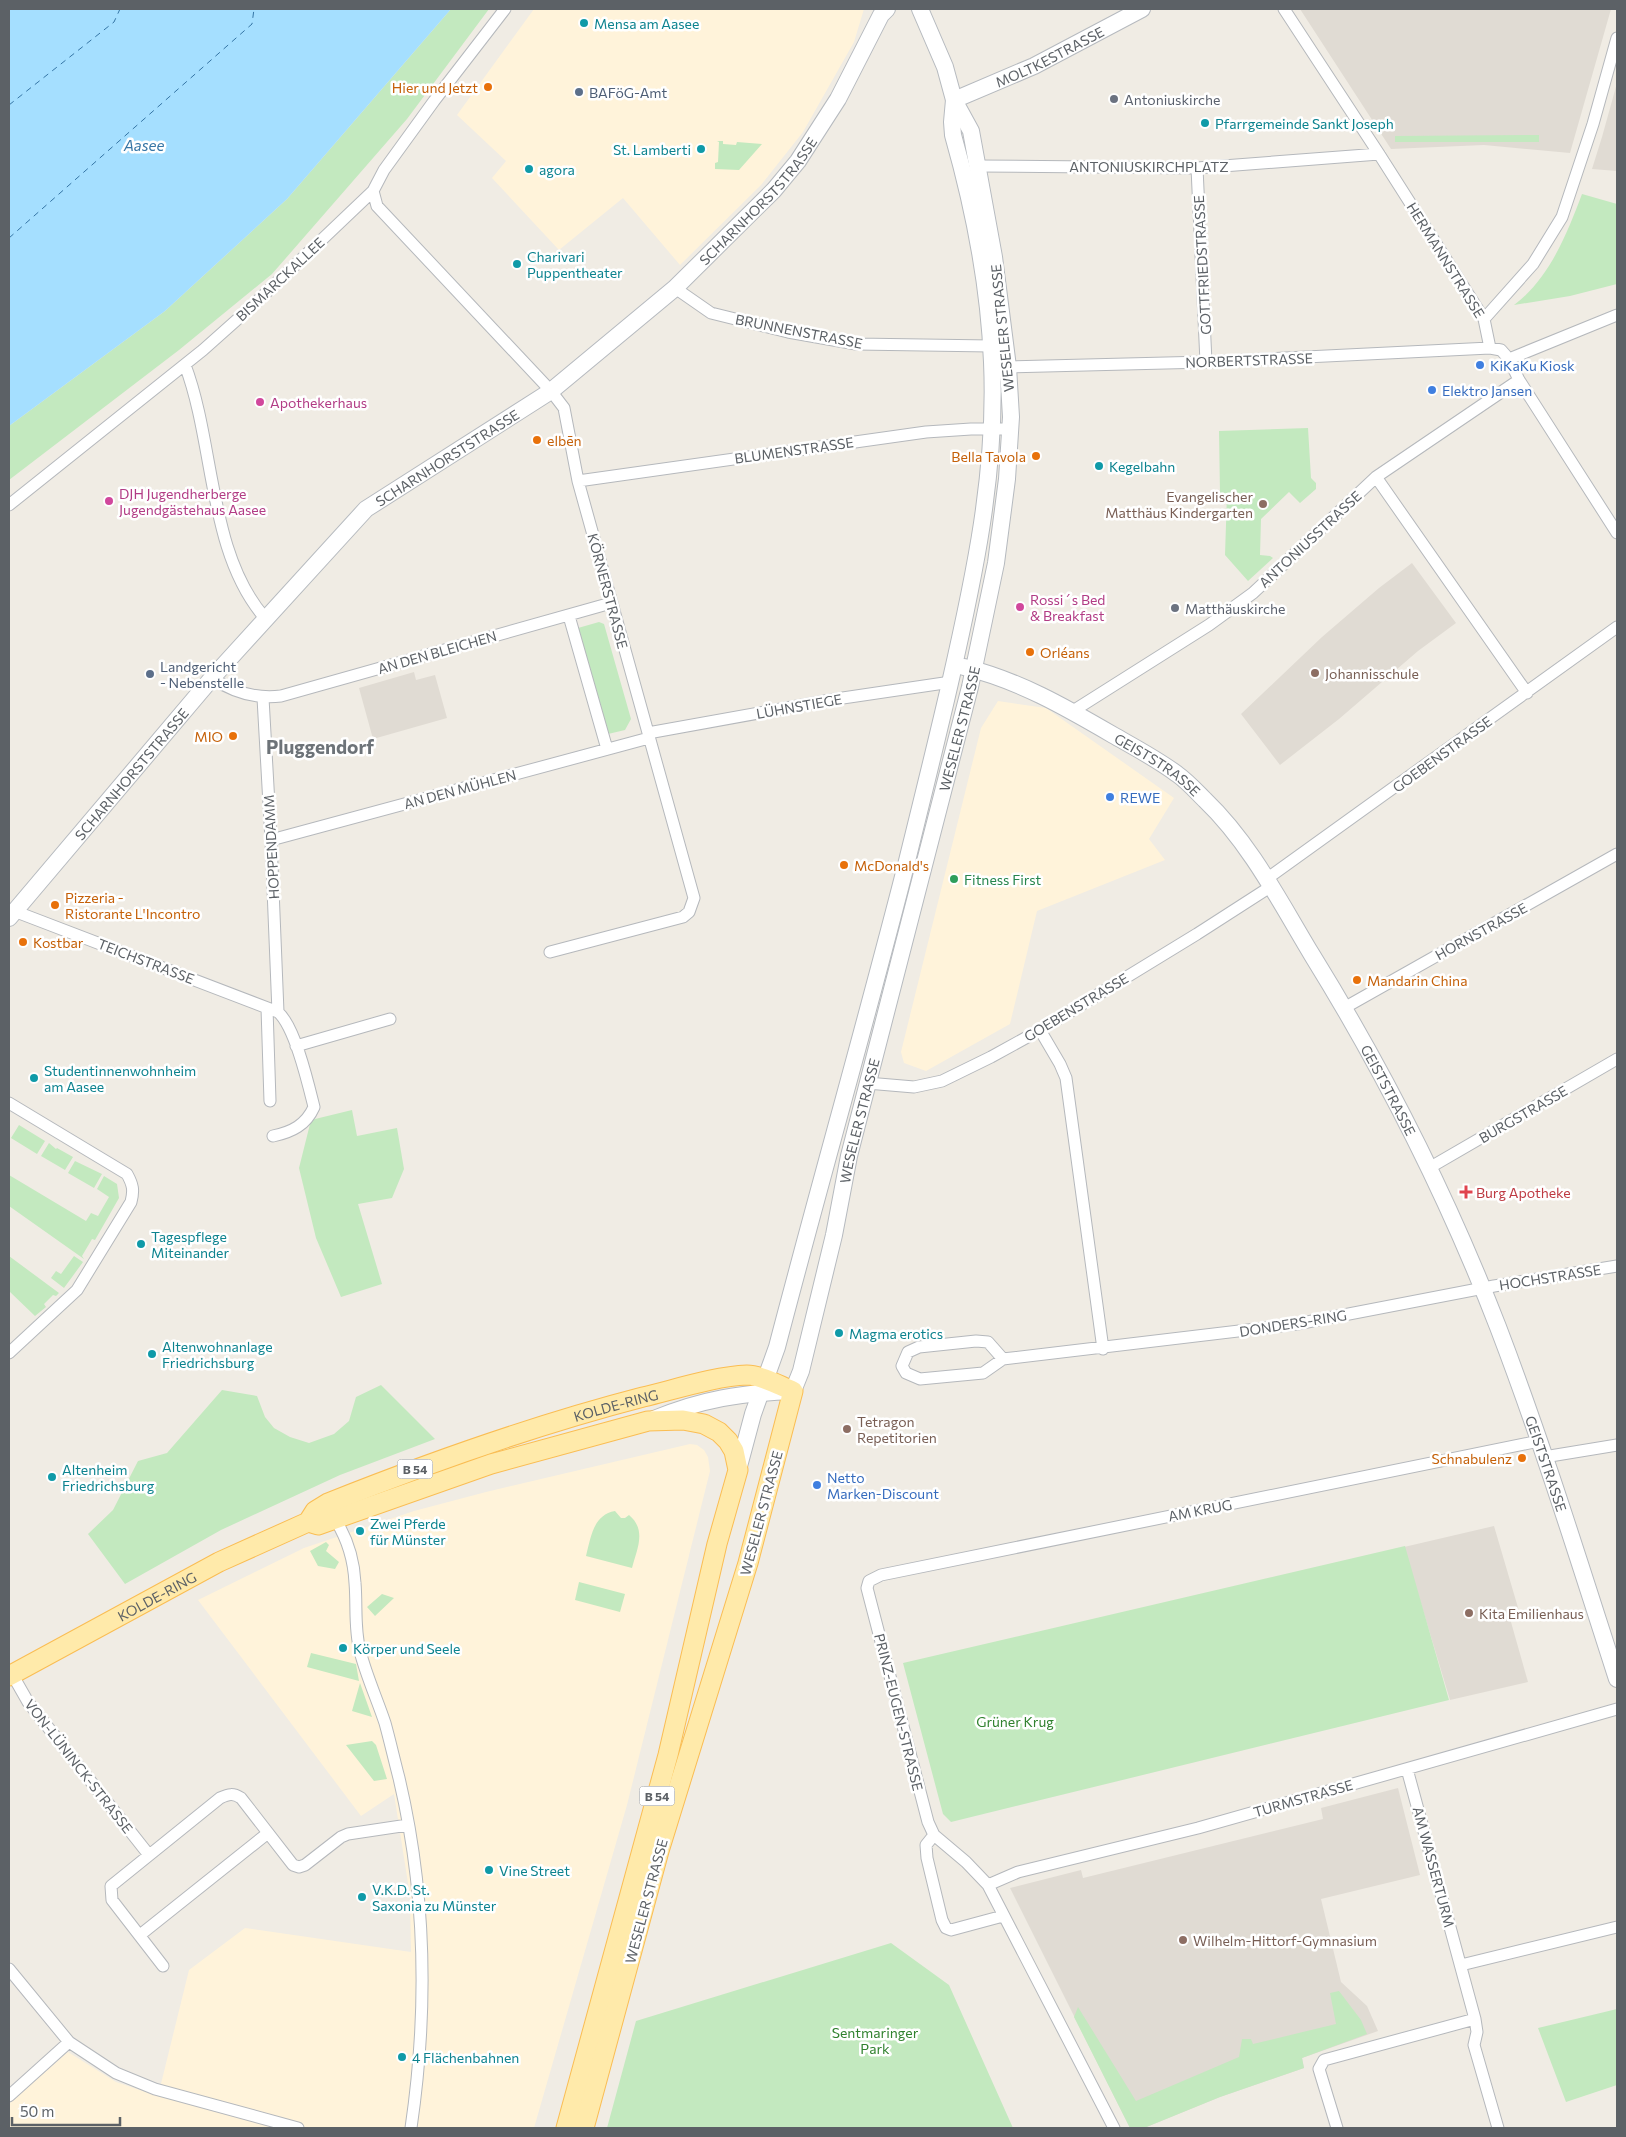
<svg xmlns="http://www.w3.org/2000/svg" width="1626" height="2137" font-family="Commissioner,sans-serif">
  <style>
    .commercial { fill: #fff3da }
    .education { fill: #e0dbd3 }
    .green { fill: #c3e9bf }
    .water { fill: #a5dfff }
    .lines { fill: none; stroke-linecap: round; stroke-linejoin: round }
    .ferry { stroke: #3676a6; stroke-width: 1; stroke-dasharray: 6 5; stroke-linecap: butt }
    .street-casing { stroke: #b5b8bc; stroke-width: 13 }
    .secondary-casing { stroke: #b6babf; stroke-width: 18 }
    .primary-casing { stroke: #fabd53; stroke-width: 21 }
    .street { stroke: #fff; stroke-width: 11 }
    .secondary { stroke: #fff; stroke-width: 16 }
    .primary { stroke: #ffeaaa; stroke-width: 19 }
    .culture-dot { fill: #0f9aa8; stroke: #fff; stroke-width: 2 }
    .food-dot { fill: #e8710a; stroke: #fff; stroke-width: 2 }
    .service-dot { fill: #5c6f8a; stroke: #fff; stroke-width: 2 }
    .worship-dot { fill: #6b7280; stroke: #fff; stroke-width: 2 }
    .shop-dot { fill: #3f7fe0; stroke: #fff; stroke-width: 2 }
    .hotel-dot { fill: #d1479c; stroke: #fff; stroke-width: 2 }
    .education-dot { fill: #8d6e63; stroke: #fff; stroke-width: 2 }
    .leisure-dot { fill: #2e9e5b; stroke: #fff; stroke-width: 2 }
    .health-dot { fill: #e0444e; stroke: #fff; stroke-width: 2 }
    .labels { text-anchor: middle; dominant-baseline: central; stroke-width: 5; stroke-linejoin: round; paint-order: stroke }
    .shield { fill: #fff; stroke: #8d9094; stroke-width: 1 }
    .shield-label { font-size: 12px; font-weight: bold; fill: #5c6166 }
    .culture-label { font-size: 14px; fill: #0d838f; stroke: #fff; text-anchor: start }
    .street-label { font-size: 14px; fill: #5c6166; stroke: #fff }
    .food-label { font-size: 14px; fill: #c56008; stroke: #fff; text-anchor: start }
    .service-label { font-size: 14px; fill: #4e5e75; stroke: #fff; text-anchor: start }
    .worship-label { font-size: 14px; fill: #5b616d; stroke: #fff; text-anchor: start }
    .shop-label { font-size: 14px; fill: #366cbe; stroke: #fff; text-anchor: start }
    .hotel-label { font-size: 14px; fill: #b23c85; stroke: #fff; text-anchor: start }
    .education-label { font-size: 14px; fill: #785e54; stroke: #fff; text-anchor: start }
    .leisure-label { font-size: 14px; fill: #27864d; stroke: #fff; text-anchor: start }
    .health-label { font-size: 14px; fill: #be3a42; stroke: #fff; text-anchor: start }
    .park-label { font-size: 14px; fill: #31822f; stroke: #fff }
    .water-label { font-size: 15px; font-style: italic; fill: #3676a6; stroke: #fff }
    .district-label { font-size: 19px; font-weight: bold; fill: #6d7378; stroke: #fff }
  </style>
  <rect width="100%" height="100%" fill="#f0ece4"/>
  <path class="commercial" d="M534,9H864L854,42L803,132L761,185L680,265L623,198L559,250L492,178L506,161L457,115Z
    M998,701L1046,708L1174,798L1149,839L1165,860L1037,911L1010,1024L926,1071L904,1063L901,1052L981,728Z
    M690,1444L697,1445L704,1450L708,1457L710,1471L627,1805L534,2128H9V2104L68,2052L116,2082L158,2096L189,1970L245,1928L411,1952L410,1896L394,1794L361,1816L198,1600L304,1548L414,1511L486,1492Z"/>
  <path class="education" d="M1300,9H1611L1570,153L1484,145L1391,149Z
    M1617,83V171L1592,169L1602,137Z
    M1412,563L1456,623L1418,651L1339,719L1280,765L1241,714L1322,637L1379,588Z
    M414,672L416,680L435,675L447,718L373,739L359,688Z
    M1494,1526L1519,1611L1509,1615L1528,1682L1450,1700L1404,1547Z
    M1398,1788L1420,1875L1321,1899L1341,1982L1367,2006L1378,2031L1302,2058L1304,2068L1220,2097L1144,2128H1130L1010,1888L1081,1870L1083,1878L1323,1819L1321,1808Z"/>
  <path class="green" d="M451,9H489L407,119L272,274L179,350L9,480V426L165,311L287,199Z
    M1539,135V142H1395V136Z
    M717,141H723V144L736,145L737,142L762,144L739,170L715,169V163L718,162L719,142Z
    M1582,194L1617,204V284L1570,296L1514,305C1549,279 1567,234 1582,194Z
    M1308,428L1311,478L1316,483V489L1300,503L1289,492L1261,519L1260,555L1270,556L1273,558L1248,581L1225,555L1227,494L1220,493L1219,431Z
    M599,622L604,624L631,719L625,730L608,734L578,628Z
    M352,1110L357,1136L397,1128L404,1169L392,1198L358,1204L382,1284L341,1297L316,1238L299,1168L311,1120Z
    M19,1125L45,1141L37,1154L11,1138Z
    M49,1143L56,1149L57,1148L73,1157L65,1170L41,1156Z
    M75,1161L102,1174L94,1188L68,1173Z
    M9,1175L86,1221L91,1213L98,1216L109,1197L97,1189L104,1176L117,1184L119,1198L95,1240L92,1239L82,1256L84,1259L9,1206Z
    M9,1256L59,1293L56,1296L53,1295L44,1304L46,1307L35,1316L9,1291Z
    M74,1256L83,1262L64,1288L51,1278L56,1271L61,1274Z
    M381,1385L435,1439L340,1475L221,1530L125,1584L88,1534L113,1510L138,1461L167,1453L222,1390L257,1396L265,1417L274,1428L290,1437L309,1443L334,1434L349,1421L356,1397Z
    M615,1511L621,1518H625L629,1515C647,1530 637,1549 632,1568L586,1556C591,1537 593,1515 615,1511Z
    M326,1542L329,1545L326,1551L339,1562L335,1569L318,1566L310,1551Z
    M1405,1546L1449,1700L951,1822L943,1814L903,1663Z
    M579,1582L625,1594L620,1612L575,1600Z
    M382,1594L394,1598L375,1616L367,1607Z
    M311,1653L356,1664L359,1681L307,1667Z
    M360,1683L372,1717L352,1711Z
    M372,1741L376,1745L387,1779L374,1781L346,1745Z
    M891,1943L949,1985L1013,2128H607L636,2021Z
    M1339,1991L1361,2020L1367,2034L1302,2058L1304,2068L1220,2097L1144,2128H1130L1074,2017L1078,2007L1136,2101L1239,2057L1242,2039H1251L1253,2044L1336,2024L1330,1993Z
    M1617,2009V2085L1566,2102L1538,2028Z"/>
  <path class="water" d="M9,9H451L287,199L165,311L9,426Z"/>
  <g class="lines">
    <path class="ferry" d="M9,105L114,22L120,9
      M9,238L252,24L254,9"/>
    <defs>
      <path id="street" d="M1284,9L1379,154L1484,319L1490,348
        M977,166L1197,168L1379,154
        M1197,168L1206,362
        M373,191L377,206L551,391L564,408L578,481L694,898L689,912L683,917L550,952
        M675,288L711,313L788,332L856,344L991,346
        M1484,319L1533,264L1562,217L1593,124L1617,38
        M1509,359L1617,315
        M185,365C215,444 208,553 265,618
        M1008,367L1206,362L1490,348L1501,350L1509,359L1519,380L1617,533
        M1376,477L1527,693
        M578,481L926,432L971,429H1011
        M9,505L203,350L249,309L373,191L384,170L434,101L505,9
        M569,616L607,749
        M212,678C233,692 257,699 281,696L611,603
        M263,698L271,840L278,1012C295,1027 308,1083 314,1107C306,1125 292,1132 273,1136
        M1073,711L1209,625L1253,593L1376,477L1519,380
        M648,733L836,699L951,682
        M271,840L649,738
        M1265,880L1617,627
        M14,911L278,1012
        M267,1008L270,1101
        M1344,1008L1617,854
        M1040,1030L1060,1064L1066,1078L1103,1349
        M296,1046L390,1019
        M867,1083L914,1087L942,1081L991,1057L1040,1030L1197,934L1270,887
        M9,1103L127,1174C133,1185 134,1190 131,1202L77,1290L9,1353
        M1429,1168L1617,1059
        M976,1341L988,1342L1003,1359L983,1373L920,1379L906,1373L902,1366L908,1352L919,1347Z
        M1003,1359L1297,1324L1494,1286L1617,1266
        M1544,1457L1617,1445
        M335,1519C347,1538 354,1561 355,1583C357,1606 354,1628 360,1651C366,1675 377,1699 385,1723C390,1741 394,1759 399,1778C426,1892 428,2012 411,2128
        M12,1674L28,1702L149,1855
        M1407,1769L1475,2019L1477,2032L1474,2045L1498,2128
        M934,1835L926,1845L927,1858L942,1920L946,1928L951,1930L1003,1916
        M988,1885L1018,1872L1198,1828L1617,1709
        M140,1935L268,1833
        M1461,1965L1617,1927
        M163,1966L112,1900L111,1886L220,1798C229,1794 233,1793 241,1798L293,1865L299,1867L305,1865L341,1837L348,1834L408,1825
        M9,1969L69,2042L116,2073L155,2089L298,2128
        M9,2096L69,2042
        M1114,2128L988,1885L966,1862L934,1835L928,1822L867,1588L869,1581L881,1575L1539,1441
        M1337,2128L1319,2069L1324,2060L1475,2019"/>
      <g id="secondary">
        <path id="s1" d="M954,100L1034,66L1142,9"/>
        <path id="s2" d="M964,667C1018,680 1065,707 1113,735C1134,747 1157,759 1177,774C1187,781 1196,791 1205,800C1250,843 1280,902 1312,955C1385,1073 1448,1198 1498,1327C1542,1442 1579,1561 1617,1679"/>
        <path id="s3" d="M9,918L212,678L366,509L551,391L675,288L774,190L798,161L838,99L881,15L887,9"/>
        <path id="s4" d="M654,1419C702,1399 741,1393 793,1391L801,1371L834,1235L849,1156L970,687L996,563L1007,479L1011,417L1008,367L994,257L971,131L954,100L945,67L920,9"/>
        <path d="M738,1470L753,1414L777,1347C819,1186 865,1026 906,865C921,804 936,744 950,683C974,578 997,471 992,362C989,285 974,209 953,135L952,122L954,100"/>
      </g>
      <g id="primary">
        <path d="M308,1522L318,1525L491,1464L648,1421L683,1420L704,1424L719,1432L728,1441L734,1451L738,1470L717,1544L668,1755L566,2128"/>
        <path id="s5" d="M9,1676L219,1562L308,1522L315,1511L328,1503C431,1462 535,1425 643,1397C673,1390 716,1376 747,1375C761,1375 780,1386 793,1391L748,1563L659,1851L584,2128"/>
      </g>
    </defs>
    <use href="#street" class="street-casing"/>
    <use href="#secondary" class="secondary-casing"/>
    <use href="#primary" class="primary-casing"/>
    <use href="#street" class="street"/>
    <use href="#secondary" class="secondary"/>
    <use href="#primary" class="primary"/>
  </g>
  <g class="culture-dot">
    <circle cx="584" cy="23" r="5"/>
    <circle cx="1205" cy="123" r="5"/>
    <circle cx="701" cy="149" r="5"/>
    <circle cx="529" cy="169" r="5"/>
    <circle cx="517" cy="264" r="5"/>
    <circle cx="1099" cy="466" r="5"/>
    <circle cx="34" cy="1078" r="5"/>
    <circle cx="141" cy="1244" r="5"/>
    <circle cx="839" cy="1333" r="5"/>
    <circle cx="152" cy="1354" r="5"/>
    <circle cx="52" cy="1477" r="5"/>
    <circle cx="360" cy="1531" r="5"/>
    <circle cx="343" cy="1648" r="5"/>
    <circle cx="489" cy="1870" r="5"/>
    <circle cx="362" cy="1897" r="5"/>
    <circle cx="402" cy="2057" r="5"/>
  </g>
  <g class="food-dot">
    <circle cx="488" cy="87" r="5"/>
    <circle cx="537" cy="440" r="5"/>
    <circle cx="1036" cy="456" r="5"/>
    <circle cx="1030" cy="652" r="5"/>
    <circle cx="233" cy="736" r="5"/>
    <circle cx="844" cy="865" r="5"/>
    <circle cx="55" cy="905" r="5"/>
    <circle cx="23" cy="942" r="5"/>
    <circle cx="1357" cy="980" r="5"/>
    <circle cx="1522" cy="1458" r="5"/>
  </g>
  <g class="service-dot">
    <circle cx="579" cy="92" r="5"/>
    <circle cx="150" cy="674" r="5"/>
  </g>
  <g class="worship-dot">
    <circle cx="1114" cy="99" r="5"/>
    <circle cx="1175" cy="608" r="5"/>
  </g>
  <g class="shop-dot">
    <circle cx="1480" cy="365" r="5"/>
    <circle cx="1432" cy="390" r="5"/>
    <circle cx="1110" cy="797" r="5"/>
    <circle cx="817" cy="1485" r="5"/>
  </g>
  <g class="hotel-dot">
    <circle cx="260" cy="402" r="5"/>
    <circle cx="109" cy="501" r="5"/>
    <circle cx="1020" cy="607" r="5"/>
  </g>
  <g class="education-dot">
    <circle cx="1263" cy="504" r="5"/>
    <circle cx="1315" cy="673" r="5"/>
    <circle cx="847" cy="1429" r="5"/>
    <circle cx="1469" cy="1613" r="5"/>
    <circle cx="1183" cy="1940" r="5"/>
  </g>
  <circle class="leisure-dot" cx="954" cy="879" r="5"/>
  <path class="health-dot" d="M1463.5 1184.5h5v5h5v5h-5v5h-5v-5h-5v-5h5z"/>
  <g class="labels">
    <g class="shield">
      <rect x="397.5" y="1459.5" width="35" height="19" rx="4"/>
      <rect x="639.5" y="1786.5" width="35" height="19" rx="4"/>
    </g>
    <g class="shield-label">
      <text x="415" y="1469">B 54</text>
      <text x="657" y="1796">B 54</text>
    </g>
    <g class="culture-label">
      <text x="594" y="23">Mensa am Aasee</text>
      <text x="1215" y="123">Pfarrgemeinde Sankt Joseph</text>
      <text x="691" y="149" text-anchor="end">St. Lamberti</text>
      <text x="539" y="169">agora</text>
      <text x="527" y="256">Charivari<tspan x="527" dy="16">Puppentheater</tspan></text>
      <text x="1109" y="466">Kegelbahn</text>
      <text x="44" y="1070">Studentinnenwohnheim<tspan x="44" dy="16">am Aasee</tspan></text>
      <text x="151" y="1236">Tagespflege<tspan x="151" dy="16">Miteinander</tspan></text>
      <text x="849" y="1333">Magma erotics</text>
      <text x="162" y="1346">Altenwohnanlage<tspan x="162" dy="16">Friedrichsburg</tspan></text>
      <text x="62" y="1469">Altenheim<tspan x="62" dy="16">Friedrichsburg</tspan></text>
      <text x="370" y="1523">Zwei Pferde<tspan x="370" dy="16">für Münster</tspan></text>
      <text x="353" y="1648">Körper und Seele</text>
      <text x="499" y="1870">Vine Street</text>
      <text x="372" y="1889">V.K.D. St.<tspan x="372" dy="16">Saxonia zu Münster</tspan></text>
      <text x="412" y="2057">4 Flächenbahnen</text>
    </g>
    <g class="street-label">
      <text stroke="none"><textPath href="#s1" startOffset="105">MOLTKESTRASSE</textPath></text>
      <text x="1149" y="166">ANTONIUSKIRCHPLATZ</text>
      <text stroke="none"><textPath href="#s3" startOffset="1044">SCHARNHORSTSTRASSE</textPath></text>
      <text transform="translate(1446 260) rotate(58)">HERMANNSTRASSE</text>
      <text transform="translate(1202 265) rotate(-93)">GOTTFRIEDSTRASSE</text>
      <text transform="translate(280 279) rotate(-43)">BISMARCKALLEE</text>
      <text transform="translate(1002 328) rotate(-96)">WESELER STRASSE</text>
      <text transform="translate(799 331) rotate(11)">BRUNNENSTRASSE</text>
      <text transform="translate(1249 360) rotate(-2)">NORBERTSTRASSE</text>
      <text transform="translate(794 450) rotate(-8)">BLUMENSTRASSE</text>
      <text stroke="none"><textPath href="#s3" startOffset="639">SCHARNHORSTSTRASSE</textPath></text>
      <text transform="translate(1310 539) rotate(-43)">ANTONIUSSTRASSE</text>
      <text transform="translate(608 591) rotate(75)">KÖRNERSTRASSE</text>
      <text transform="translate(437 652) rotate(-16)">AN DEN BLEICHEN</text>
      <text transform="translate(799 706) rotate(-10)">LÜHNSTIEGE</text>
      <text stroke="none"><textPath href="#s4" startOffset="826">WESELER STRASSE</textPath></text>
      <text transform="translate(1442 754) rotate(-36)">GOEBENSTRASSE</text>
      <text stroke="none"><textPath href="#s2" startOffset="218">GEISTSTRASSE</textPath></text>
      <text stroke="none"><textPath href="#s3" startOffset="189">SCHARNHORSTSTRASSE</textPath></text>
      <text transform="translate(460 789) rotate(-15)">AN DEN MÜHLEN</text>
      <text transform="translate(271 847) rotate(-93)">HOPPENDAMM</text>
      <text transform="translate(1481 931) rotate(-29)">HORNSTRASSE</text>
      <text transform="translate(146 961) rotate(21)">TEICHSTRASSE</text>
      <text transform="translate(1076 1007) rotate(-31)">GOEBENSTRASSE</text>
      <text stroke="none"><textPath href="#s2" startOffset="622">GEISTSTRASSE</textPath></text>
      <text transform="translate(1523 1114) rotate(-30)">BURGSTRASSE</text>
      <text stroke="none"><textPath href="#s4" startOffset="421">WESELER STRASSE</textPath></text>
      <text transform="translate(1550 1277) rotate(-9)">HOCHSTRASSE</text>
      <text transform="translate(1293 1323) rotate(-9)">DONDERS-RING</text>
      <text stroke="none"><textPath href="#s5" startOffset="669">KOLDE-RING</textPath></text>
      <text stroke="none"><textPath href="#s2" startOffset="1028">GEISTSTRASSE</textPath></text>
      <text transform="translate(1200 1510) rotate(-11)">AM KRUG</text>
      <text transform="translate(761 1513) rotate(-75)">WESELER STRASSE</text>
      <text stroke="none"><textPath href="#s5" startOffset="168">KOLDE-RING</textPath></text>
      <text transform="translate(899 1712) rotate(76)">PRINZ-EUGEN-STRASSE</text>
      <text transform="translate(79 1766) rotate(52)">VON-LÜNINCK-STRASSE</text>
      <text transform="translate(1303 1798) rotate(-16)">TURMSTRASSE</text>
      <text transform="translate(1434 1867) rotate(75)">AM WASSERTURM</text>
      <text transform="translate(646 1901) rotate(-75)">WESELER STRASSE</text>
    </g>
    <g class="food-label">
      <text x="478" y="87" text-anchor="end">Hier und Jetzt</text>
      <text x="547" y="440">elbēn</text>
      <text x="1026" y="456" text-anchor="end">Bella Tavola</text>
      <text x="1040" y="652">Orléans</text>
      <text x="223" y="736" text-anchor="end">MIO</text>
      <text x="854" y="865">McDonald's</text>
      <text x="65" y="897">Pizzeria -<tspan x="65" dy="16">Ristorante L'Incontro</tspan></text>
      <text x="33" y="942">Kostbar</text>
      <text x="1367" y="980">Mandarin China</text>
      <text x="1512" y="1458" text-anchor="end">Schnabulenz</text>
    </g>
    <g class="service-label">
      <text x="589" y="92">BAFöG-Amt</text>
      <text x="160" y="666">Landgericht<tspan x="160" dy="16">- Nebenstelle</tspan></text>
    </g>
    <g class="worship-label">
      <text x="1124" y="99">Antoniuskirche</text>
      <text x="1185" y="608">Matthäuskirche</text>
    </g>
    <g class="shop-label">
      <text x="1490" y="365">KiKaKu Kiosk</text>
      <text x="1442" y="390">Elektro Jansen</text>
      <text x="1120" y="797">REWE</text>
      <text x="827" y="1477">Netto<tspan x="827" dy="16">Marken-Discount</tspan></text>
    </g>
    <g class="hotel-label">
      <text x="270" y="402">Apothekerhaus</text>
      <text x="119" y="493">DJH Jugendherberge<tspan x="119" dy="16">Jugendgästehaus Aasee</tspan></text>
      <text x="1030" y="599">Rossi´s Bed<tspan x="1030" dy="16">&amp; Breakfast</tspan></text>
    </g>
    <g class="education-label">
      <text x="1253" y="496" text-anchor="end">Evangelischer<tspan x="1253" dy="16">Matthäus Kindergarten</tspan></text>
      <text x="1325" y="673">Johannisschule</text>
      <text x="857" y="1421">Tetragon<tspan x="857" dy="16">Repetitorien</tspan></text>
      <text x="1479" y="1613">Kita Emilienhaus</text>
      <text x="1193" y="1940">Wilhelm-Hittorf-Gymnasium</text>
    </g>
    <g class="leisure-label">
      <text x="964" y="879">Fitness First</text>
    </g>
    <g class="health-label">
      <text x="1476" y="1192">Burg Apotheke</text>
    </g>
    <g class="park-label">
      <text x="1015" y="1721">Grüner Krug</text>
      <text x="875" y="2032">Sentmaringer<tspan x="875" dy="16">Park</tspan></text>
    </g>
    <g class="water-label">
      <text x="144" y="145">Aasee</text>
    </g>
    <g class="district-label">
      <text x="320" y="746">Pluggendorf</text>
    </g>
  </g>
  <rect width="1626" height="2137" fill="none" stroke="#5c6166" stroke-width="20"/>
  <path d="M12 2117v8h108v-8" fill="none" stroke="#5c6166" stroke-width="2.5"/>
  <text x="20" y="2117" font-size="15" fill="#5c6166" stroke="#ffffff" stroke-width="4" paint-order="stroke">50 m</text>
</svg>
